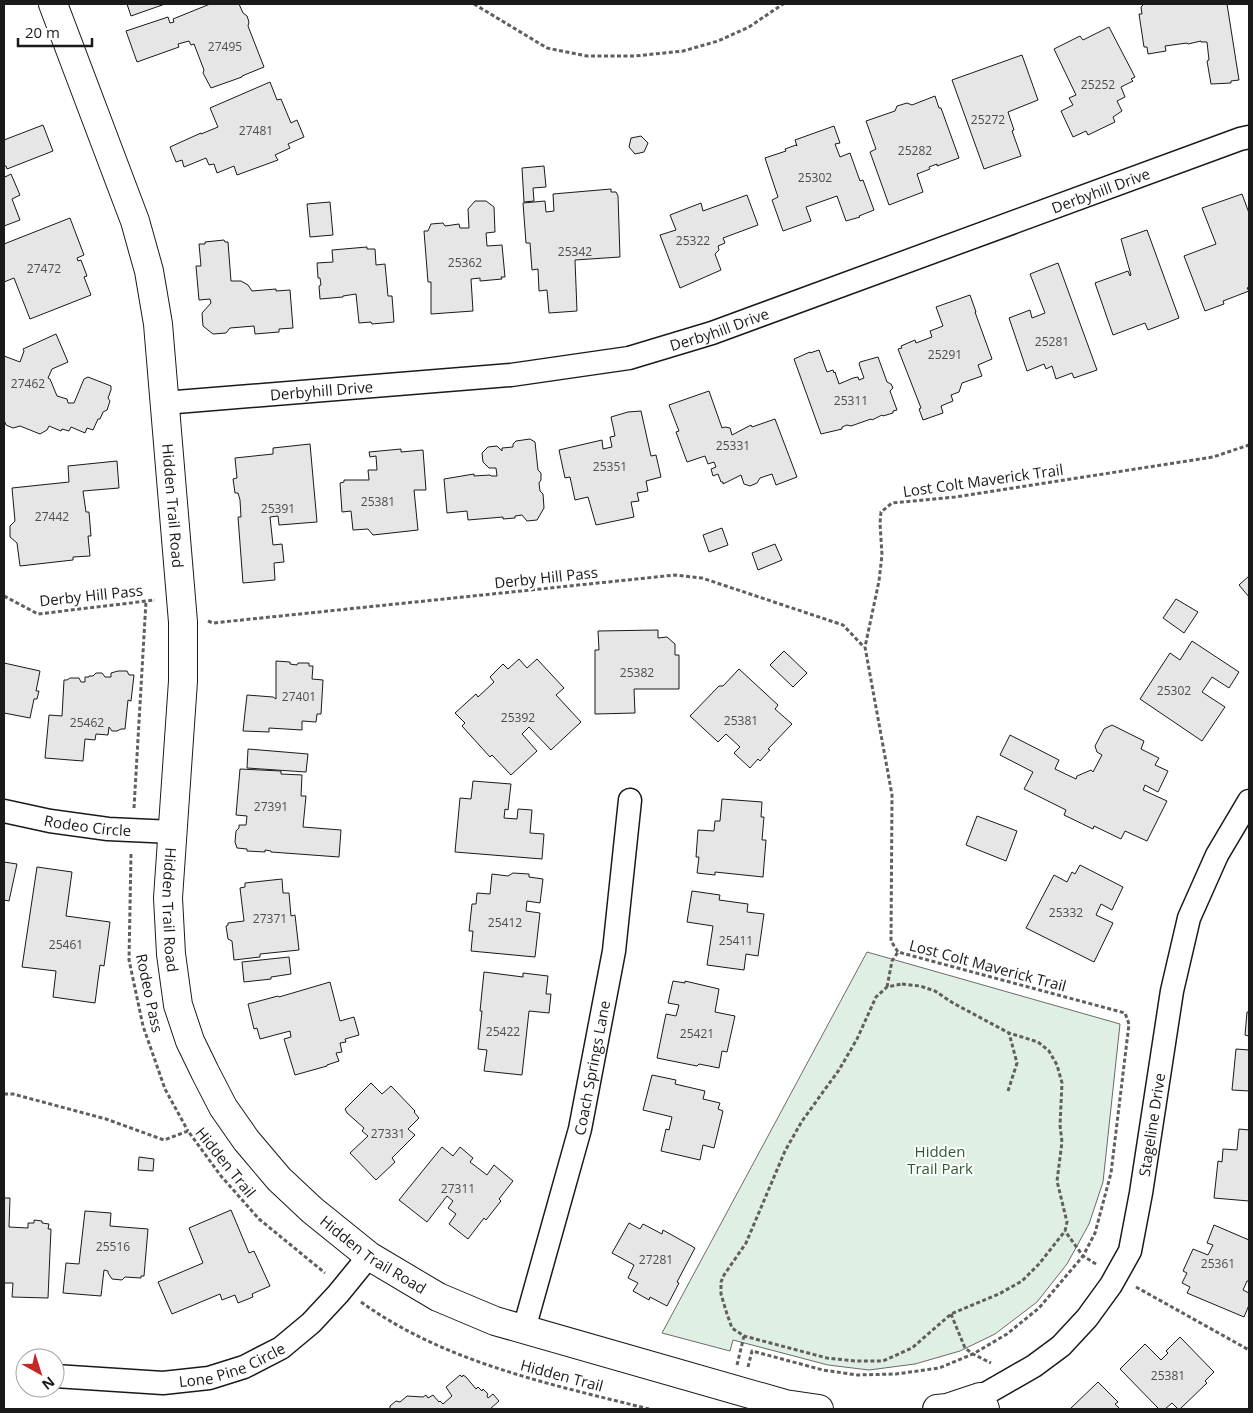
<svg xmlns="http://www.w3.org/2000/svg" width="1253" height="1413" font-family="'Open Sans',sans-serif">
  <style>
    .green { fill: #e0efe3; stroke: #6a6a6a }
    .building { fill: #e6e6e6; stroke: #1a1a1a }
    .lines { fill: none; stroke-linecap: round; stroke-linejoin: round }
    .minor-casing { stroke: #1a1a1a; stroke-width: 25 }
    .tertiary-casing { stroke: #1a1a1a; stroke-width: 30 }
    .path { stroke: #5f5f5f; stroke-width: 3; stroke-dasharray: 4 2.5; stroke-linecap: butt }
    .minor { stroke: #fff; stroke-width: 22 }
    .tertiary { stroke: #fff; stroke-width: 28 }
    .labels { text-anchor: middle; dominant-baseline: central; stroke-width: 4; stroke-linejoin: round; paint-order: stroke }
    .number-label { font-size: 12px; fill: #4d4d4d }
    .street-label { font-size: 15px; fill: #1a1a1a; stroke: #fff }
    .park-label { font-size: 15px; fill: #2b5a34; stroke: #fff }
  </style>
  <rect width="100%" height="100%" fill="#fff"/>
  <path class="green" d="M867,952L1120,1024L1103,1182L1089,1224L1067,1264L1037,1302L995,1334L960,1351L915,1364L869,1370L828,1365L733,1340L730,1351L662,1333Z"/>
  <path class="building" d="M127,4H165L131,16Z
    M210,4H239L243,13L247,16L249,22L248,26L264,67L242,76V77L211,88L203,73L204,70L194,44L191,45L189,41L178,44L179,47L137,62L126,31L168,17L170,23L174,22L173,19Z
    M1144,4H1227L1239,80L1231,81V83L1211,84L1207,61L1209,60L1207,42H1201V41L1188,44L1187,43L1165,46L1166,51L1148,54L1147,47H1144L1139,14H1142L1141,7Z
    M1109,27L1135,77L1131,79L1133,81L1121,87L1125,97L1117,101L1122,111L1113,117L1115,122L1088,135L1086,131L1073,137L1061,111L1073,105L1069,98L1076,95L1054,49L1080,36L1083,40Z
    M1022,55L1038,100L1008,112L1014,130L1012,131L1021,156L984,169L952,80Z
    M270,82L277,100L281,99L291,123L297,120L304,137L288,144L290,148L275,155L278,160L237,175L234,166L217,173L214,164L209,165L206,158L184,167L182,160L176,162L170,147L201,133V134L218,127L210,108Z
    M935,96L939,108H941L959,158L937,166V164L929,167L930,169L917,174L923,192L889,205L870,152L876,149L866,121L895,111L897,106L907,103L912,105Z
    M43,125L53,151L7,169L6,166H4V140Z
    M834,126L840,143L835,144L840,157L850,153L860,181L863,180L874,210L859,216L860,217L846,221L837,196L806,207L811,221L783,231L772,200L778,197L765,158L786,151L785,149L796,145L797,146L795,140Z
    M641,136L648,143L644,152L635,154L629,147L631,138Z
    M544,166L546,187L533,188L534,201L524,202L522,168Z
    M4,174L5,177L11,174L20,195L12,199L20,220L4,226Z
    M611,189V192H616L618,196L620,257L575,260L577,311L549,313L547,290L539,291L538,269L532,270L530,243H526L523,203L545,201L546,212L554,211L553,194Z
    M1242,194L1249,213V287L1247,288L1249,291L1223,301L1224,304L1205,311L1184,256L1216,244L1202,208Z
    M747,195L758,225L723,238L725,243L718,246L719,250L715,254L721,270L680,288L660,235L676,230L670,215L701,203L703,211Z
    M475,201H486L494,207L495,232L486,233L487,246L502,245L505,277H501L502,279L480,281V278L471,279L473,311L431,314V282H428L424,231H428L431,224L443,223L445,226L459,224L460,228H469L468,209Z
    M330,202L333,235L310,237L307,204Z
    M70,218L84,255L77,258L78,261L81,260L87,276L84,277L91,295L30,319L14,278L4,282V244Z
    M1147,230L1179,318L1148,330L1145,323L1113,335L1095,283L1128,271L1130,276L1131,275L1121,239Z
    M224,240L225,242H228L231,281H241L248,285L252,291L276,289V291L290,290L293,328L279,329V332L255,334L254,326L230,328L226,333L213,334L203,326L202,313L211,303L210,299L199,300L196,266H201L199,244H205V242Z
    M367,247V249H375L376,265L385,264L388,296H392L394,322L372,324L371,322L359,323L356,294L343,296V297L320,299L319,286L321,285L320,278H318L317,263L333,262L332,250Z
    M1058,263L1097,370L1074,378L1072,373L1056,379L1052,366L1046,369L1044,364L1027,371L1009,318L1030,310L1032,318L1045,313L1030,274Z
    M970,295L976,312H975L992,359L978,365L982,376L962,383L959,392L951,395L953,401L941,406L943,413L923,420L919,409L921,408L898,349L902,348L901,346L915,340L916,343L932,337L930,331L943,326L936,307Z
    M56,334L68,362L52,369L48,378L50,379L57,396L67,399L68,403H74L84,379L88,377L111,386V390L108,398L110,401L107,410L103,412L100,419H98L93,430L87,428L85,433L71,427L69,431L62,429L61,431L49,426L47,430L40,434L20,426L13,428L6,425L4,420V356L20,362L24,351L23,349Z
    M819,350L827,372L833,370L834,373L835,372L839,384L853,378L858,377L859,380L864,378L859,364L860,362L878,357L887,382L891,384L893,388L890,391L897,410L893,411V413L883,416L882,415L872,420L871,419L851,426L847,425L842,427V429L821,434L794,359L810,352V353Z
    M709,391L722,428L725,427L730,428L732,435L751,425L752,427L775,419L797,477L776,485L772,474L760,478L757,483L750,486L744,484L741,475L723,484V482H721L718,474L713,476L711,469L716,467L714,462L708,464L705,456L687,462L676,432L679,431L669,405Z
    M641,411L651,456L656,455L661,477L646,481L648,491L637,493L639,501L631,502L634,517L596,525L588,497L575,500L570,477L565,478L559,450L602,440L603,449L612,447L610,437L615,436L611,417L628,412Z
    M530,439L535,442L538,470L541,473V480L539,483L540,491L543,494L544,508L537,520L527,521L522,515L515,516V518L503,519V517L468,520L467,511L447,513L444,479L474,474V476L490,475L491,476H497L496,468H489L483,462L482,453L488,447L497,446L502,451V448L513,447V444L516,441Z
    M310,444L317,522L279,525L278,516L270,517L273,545L282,544L284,562L274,563L275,580L243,583L238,517H241L240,500L238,493H235L233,479L237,478L235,458L273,454V448Z
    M401,449V452L423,450L426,490H414L418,530L373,535L368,529L353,530L351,511L342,512L340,483L344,482V480H369L368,470H377L376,456L370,457L369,452Z
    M117,461L119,488L83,491L86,512H89L91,536H88L90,556L73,557V560L20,566L17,543L10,537V526L15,521L12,488L69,482L68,466Z
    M722,528L728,545L709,552L703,535Z
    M775,544L782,560L758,570L752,553Z
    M1249,576V597L1239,585Z
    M1176,599L1198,612L1184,633L1163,618Z
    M658,630V638L667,637L675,644V655H679V689H634L635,713L595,714V650H599L598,631Z
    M1192,641L1239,672L1229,688L1212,677L1202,692L1225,707L1202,741L1140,699L1170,653L1180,660Z
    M784,651L807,673L793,687L770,665Z
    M519,659L527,668L537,659L564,688L556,695L581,722L551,750L529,727L522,734L537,751L511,775L492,755L490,757L462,726L465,723L455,713L476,694L478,697L494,682L490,677L503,664L508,669Z
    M276,661L290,662V664L297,665L298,663H309V666H313L312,679L323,680L321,714H317L316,722L302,721V730L269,728V732L243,731L247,695L273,697L276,699Z
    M4,663L40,671L36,691H39L37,699H34L30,718L4,713Z
    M739,669L778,705L775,709L792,724L768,749L770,750L760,761L758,759L750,768L734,753L740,747L726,734L718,742L690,716L719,686H723Z
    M118,671H127L129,675H134L131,701L128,700L125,729H121L117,731H112L109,727L108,735L96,734L95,740L85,739L83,761L45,758L49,715L62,716L64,680H67L70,678H79L81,682H85V677H89V676H93L96,673H102L105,677H111V673Z
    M1112,725L1144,741L1141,749L1159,758L1155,765L1168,771L1158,792L1145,785L1143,790L1167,801L1147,841L1125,831L1121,839L1094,826L1093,829L1064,815L1066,810L1024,789L1033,772L1000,755L1010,735L1059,760L1055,769L1076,779L1077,776L1091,770L1093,772L1102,755L1097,752L1095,746L1104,729Z
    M248,749L308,754L306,772L247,768Z
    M240,769L281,771V774L302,775L301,796H306L303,827L341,830L339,857L271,852V851L265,850V852L247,851V849L237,848L235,842L236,831L239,828V825H246L247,816L236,815Z
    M473,781L511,784L508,810L505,809L504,818L517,819L518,809L532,810L530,833L544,834L542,859L455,852L460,798L471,799Z
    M722,799L762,802L761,817H764L762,840H766L763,877L715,872V875L697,873L699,857H696L698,830L714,831L715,821H720Z
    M977,816L1017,831L1006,861L966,845Z
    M4,862L17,864L9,901L4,900Z
    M1080,865L1123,887L1112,910L1101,904L1096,915L1113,923L1094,962L1026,928L1054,875L1067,882L1072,872L1075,874Z
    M37,867L72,872L66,916L110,922L104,966L100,965L95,1003L53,997L56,971L22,967Z
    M513,873L529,874V877L543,879L540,903L527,901L526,911L540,913L535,957L471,951L473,931H469L472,904H476L477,893L490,894L492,874L508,876Z
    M282,879L283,893H289L291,916L295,915L299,950L260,954V957L234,960L232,941L228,939L226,926L228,925V923L244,921L240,888L245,887V883Z
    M692,891L720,895L719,900L748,904L747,912L764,914L758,956L746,954L744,970L707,965L713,926L687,922Z
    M289,957L291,974L271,977V979L244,982L242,962Z
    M484,972L523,977V973L548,976L546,994H551L549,1013L529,1011L522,1075L484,1071L487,1050L478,1049L482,1011H480Z
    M673,981L685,983V981L719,989L715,1012L735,1016L727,1052L722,1051L719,1068L699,1064L697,1066L657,1058L666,1014L676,1016L679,1005L668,1003Z
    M330,982L340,1021L354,1017L359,1035L345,1039L346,1042L340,1043L342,1052L336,1053L339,1061L327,1065V1066L295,1075L284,1039L291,1037L290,1031L260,1039L257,1028L254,1029L248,1004L278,996L279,997Z
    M1247,1012H1249V1036L1245,1035Z
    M1236,1049L1249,1050V1091L1232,1090Z
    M652,1075L676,1080L675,1084L705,1091L703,1099L720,1103L718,1109L723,1111L714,1148L703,1145L700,1160L661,1151L666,1129L669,1130L672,1117L643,1110Z
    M371,1083L382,1094L391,1086L415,1111L414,1112L419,1118L408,1129L415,1135L392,1158L395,1162L376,1180L350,1153L368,1136L362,1131L364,1128L347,1113L345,1109Z
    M1239,1129L1249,1130V1201L1214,1198L1218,1161L1222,1162L1223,1149L1237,1150Z
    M442,1147L453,1156L460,1147L473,1158L470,1162L487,1175L494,1165L513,1181L499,1199L501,1201L486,1220L484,1218L468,1239L449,1224L456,1214L448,1208L453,1201L447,1196L427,1222L399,1200Z
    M139,1157L154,1159L153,1171L138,1170Z
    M4,1198H10L9,1227L28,1228V1223H34V1220L42,1221V1223L49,1224L48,1229H51L48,1298L12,1297L13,1283H4Z
    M231,1210L249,1253L254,1251L270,1286L252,1294L253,1297L238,1303L235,1295L222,1300L220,1294L172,1314L158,1282L203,1263L189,1228Z
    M85,1211L111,1213L110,1226L148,1229L144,1276H141V1278L125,1277L122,1280L112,1279L108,1273V1271L104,1270L101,1296L63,1293L66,1263L79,1264Z
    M629,1223L640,1229L643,1224L662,1234L663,1230L695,1248L677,1282L679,1283L667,1306L650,1297L649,1300L633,1291L638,1283L628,1278L634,1265L612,1253Z
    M1214,1225L1249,1240V1281H1247L1243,1290L1249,1293V1305L1244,1317L1187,1293L1190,1287L1182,1283L1187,1273L1183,1271L1193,1249L1208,1255L1213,1245L1207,1243Z
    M1180,1337L1214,1372L1205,1381L1207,1383L1180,1409H1178L1172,1403L1165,1409H1159L1120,1369L1145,1344L1161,1360L1168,1353L1166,1351Z
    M460,1375L462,1377L463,1375L466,1377L476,1389L478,1387L482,1391L483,1389L488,1394L487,1396L488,1398L493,1394L499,1401L490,1409H390V1406L396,1401L400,1402L407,1396L423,1397L426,1395L428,1398L433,1395L439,1402L440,1401L443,1404L452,1396L446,1387Z
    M1098,1382L1118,1402L1115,1404L1120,1409H1070Z"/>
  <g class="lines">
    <defs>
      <g id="minor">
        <path id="s1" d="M164,403L511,375L629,358L712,333L1240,139L1249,137"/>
        <path id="s2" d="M4,811L50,821L108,829L173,832"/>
        <path id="s3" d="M524,1329L580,1129L614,951L630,800"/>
        <path id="s4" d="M55,1376L163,1383L209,1378L244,1367L281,1348L311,1323L338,1294L369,1256"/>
        <path id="s5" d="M980,1397L1034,1366L1061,1346L1087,1318L1111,1285L1130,1251L1141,1193L1172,991L1189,918L1217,855L1249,801"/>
      </g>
      <g id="tertiary">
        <path id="s6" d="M53,4L135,221L149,271L158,324L183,622V681L168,898L171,954L178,1005L190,1041L205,1072L223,1107L246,1140L279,1179L312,1210L369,1256L438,1297L495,1321L785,1404L819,1409"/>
        <path d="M937,1409L947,1408L980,1397L985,1409"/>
      </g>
    </defs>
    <use href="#minor" class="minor-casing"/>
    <use href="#tertiary" class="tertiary-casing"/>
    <path class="path" d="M474,4L547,48L587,56H635L683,51L718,41L749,27L783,4
      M4,596L38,614L155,600
      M208,621L213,623L675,575L702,578L843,625L864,647
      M134,808L146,601
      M131,854L129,960L143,1026L165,1089L188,1131
      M902,984L920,986L935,991L953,1003L1009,1033L1038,1042L1049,1051L1057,1065L1062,1083L1060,1125L1062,1142L1057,1181L1067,1222L1065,1231L1039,1264L1022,1281L999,1294L951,1314L912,1348L883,1361H855L827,1358L744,1336L732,1328L727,1314L721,1294V1282L724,1275L746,1243L785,1151L802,1121L839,1070L857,1039L876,997L887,987Z
      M887,987L892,961L898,952
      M1008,1091L1017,1063L1009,1033
      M4,1094H13L106,1119L164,1140L188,1131L221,1176L259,1219L325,1273
      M1096,1264L1083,1256L1095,1233L1111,1173L1129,1024L1125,1013L898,952L891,941L892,795L865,647L879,581L882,555L880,523L881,512L892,503L955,497L1213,457L1249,445
      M1136,1287L1249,1350
      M361,1302C446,1363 550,1384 649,1409
      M951,1314L965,1348L973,1354L991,1363
      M737,1365L744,1336
      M748,1367L752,1351L823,1370L857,1375L896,1374L939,1368L973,1354L1007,1334L1039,1308L1083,1256L1065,1231"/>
    <use href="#minor" class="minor"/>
    <use href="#tertiary" class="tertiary"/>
  </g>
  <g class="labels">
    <g class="number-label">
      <text x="225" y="46">27495</text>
      <text x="1098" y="84">25252</text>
      <text x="988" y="119">25272</text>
      <text x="256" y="130">27481</text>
      <text x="915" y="150">25282</text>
      <text x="815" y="177">25302</text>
      <text x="693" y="240">25322</text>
      <text x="575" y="251">25342</text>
      <text x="465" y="262">25362</text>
      <text x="44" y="268">27472</text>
      <text x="1052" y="341">25281</text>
      <text x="945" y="354">25291</text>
      <text x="28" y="383">27462</text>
      <text x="851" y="400">25311</text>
      <text x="733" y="445">25331</text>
      <text x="610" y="466">25351</text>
      <text x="378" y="501">25381</text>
      <text x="278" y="508">25391</text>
      <text x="52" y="516">27442</text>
      <text x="637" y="672">25382</text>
      <text x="1174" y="690">25302</text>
      <text x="299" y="696">27401</text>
      <text x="518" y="717">25392</text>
      <text x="741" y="720">25381</text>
      <text x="87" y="722">25462</text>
      <text x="271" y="806">27391</text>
      <text x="1066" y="912">25332</text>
      <text x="270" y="918">27371</text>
      <text x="505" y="922">25412</text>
      <text x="736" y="940">25411</text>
      <text x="66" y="944">25461</text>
      <text x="503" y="1031">25422</text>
      <text x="697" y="1033">25421</text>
      <text x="388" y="1133">27331</text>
      <text x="458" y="1188">27311</text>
      <text x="113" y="1246">25516</text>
      <text x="656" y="1259">27281</text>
      <text x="1218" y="1263">25361</text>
      <text x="1168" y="1375">25381</text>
    </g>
    <g class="street-label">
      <text stroke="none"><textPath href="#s1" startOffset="968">Derbyhill Drive</textPath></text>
      <text stroke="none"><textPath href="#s1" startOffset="562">Derbyhill Drive</textPath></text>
      <text stroke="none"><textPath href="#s1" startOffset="158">Derbyhill Drive</textPath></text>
      <text transform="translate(983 480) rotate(-8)">Lost Colt Maverick Trail</text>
      <text stroke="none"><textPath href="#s6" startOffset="520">Hidden Trail Road</textPath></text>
      <text transform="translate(546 577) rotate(-6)">Derby Hill Pass</text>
      <text transform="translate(91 595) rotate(-6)">Derby Hill Pass</text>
      <text stroke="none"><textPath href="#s2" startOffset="85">Rodeo Circle</textPath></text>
      <text stroke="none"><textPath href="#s6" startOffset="925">Hidden Trail Road</textPath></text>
      <text transform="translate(988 965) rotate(15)">Lost Colt Maverick Trail</text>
      <text transform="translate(150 993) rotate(78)">Rodeo Pass</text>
      <text stroke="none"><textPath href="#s3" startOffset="270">Coach Springs Lane</textPath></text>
      <text stroke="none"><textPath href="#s5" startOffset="342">Stageline Drive</textPath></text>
      <text transform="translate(226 1162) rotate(51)">Hidden Trail</text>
      <text stroke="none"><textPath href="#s6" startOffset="1345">Hidden Trail Road</textPath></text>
      <text stroke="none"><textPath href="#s4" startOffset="180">Lone Pine Circle</textPath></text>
      <text transform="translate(562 1375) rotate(15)">Hidden Trail</text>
    </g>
    <g class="park-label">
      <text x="940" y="1151">Hidden<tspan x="940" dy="17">Trail Park</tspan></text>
    </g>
  </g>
  <rect width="1253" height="1413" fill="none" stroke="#1a1a1a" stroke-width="10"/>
  <g transform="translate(40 1373) rotate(141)"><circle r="24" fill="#ffffff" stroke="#a3a3a3"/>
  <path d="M0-4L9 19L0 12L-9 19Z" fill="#c62828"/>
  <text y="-8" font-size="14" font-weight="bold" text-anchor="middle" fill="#1a1a1a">N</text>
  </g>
  <path d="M18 38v8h74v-8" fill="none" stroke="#1a1a1a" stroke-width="2.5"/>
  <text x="25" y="38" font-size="15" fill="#1a1a1a" stroke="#ffffff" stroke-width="4" paint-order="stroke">20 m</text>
</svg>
